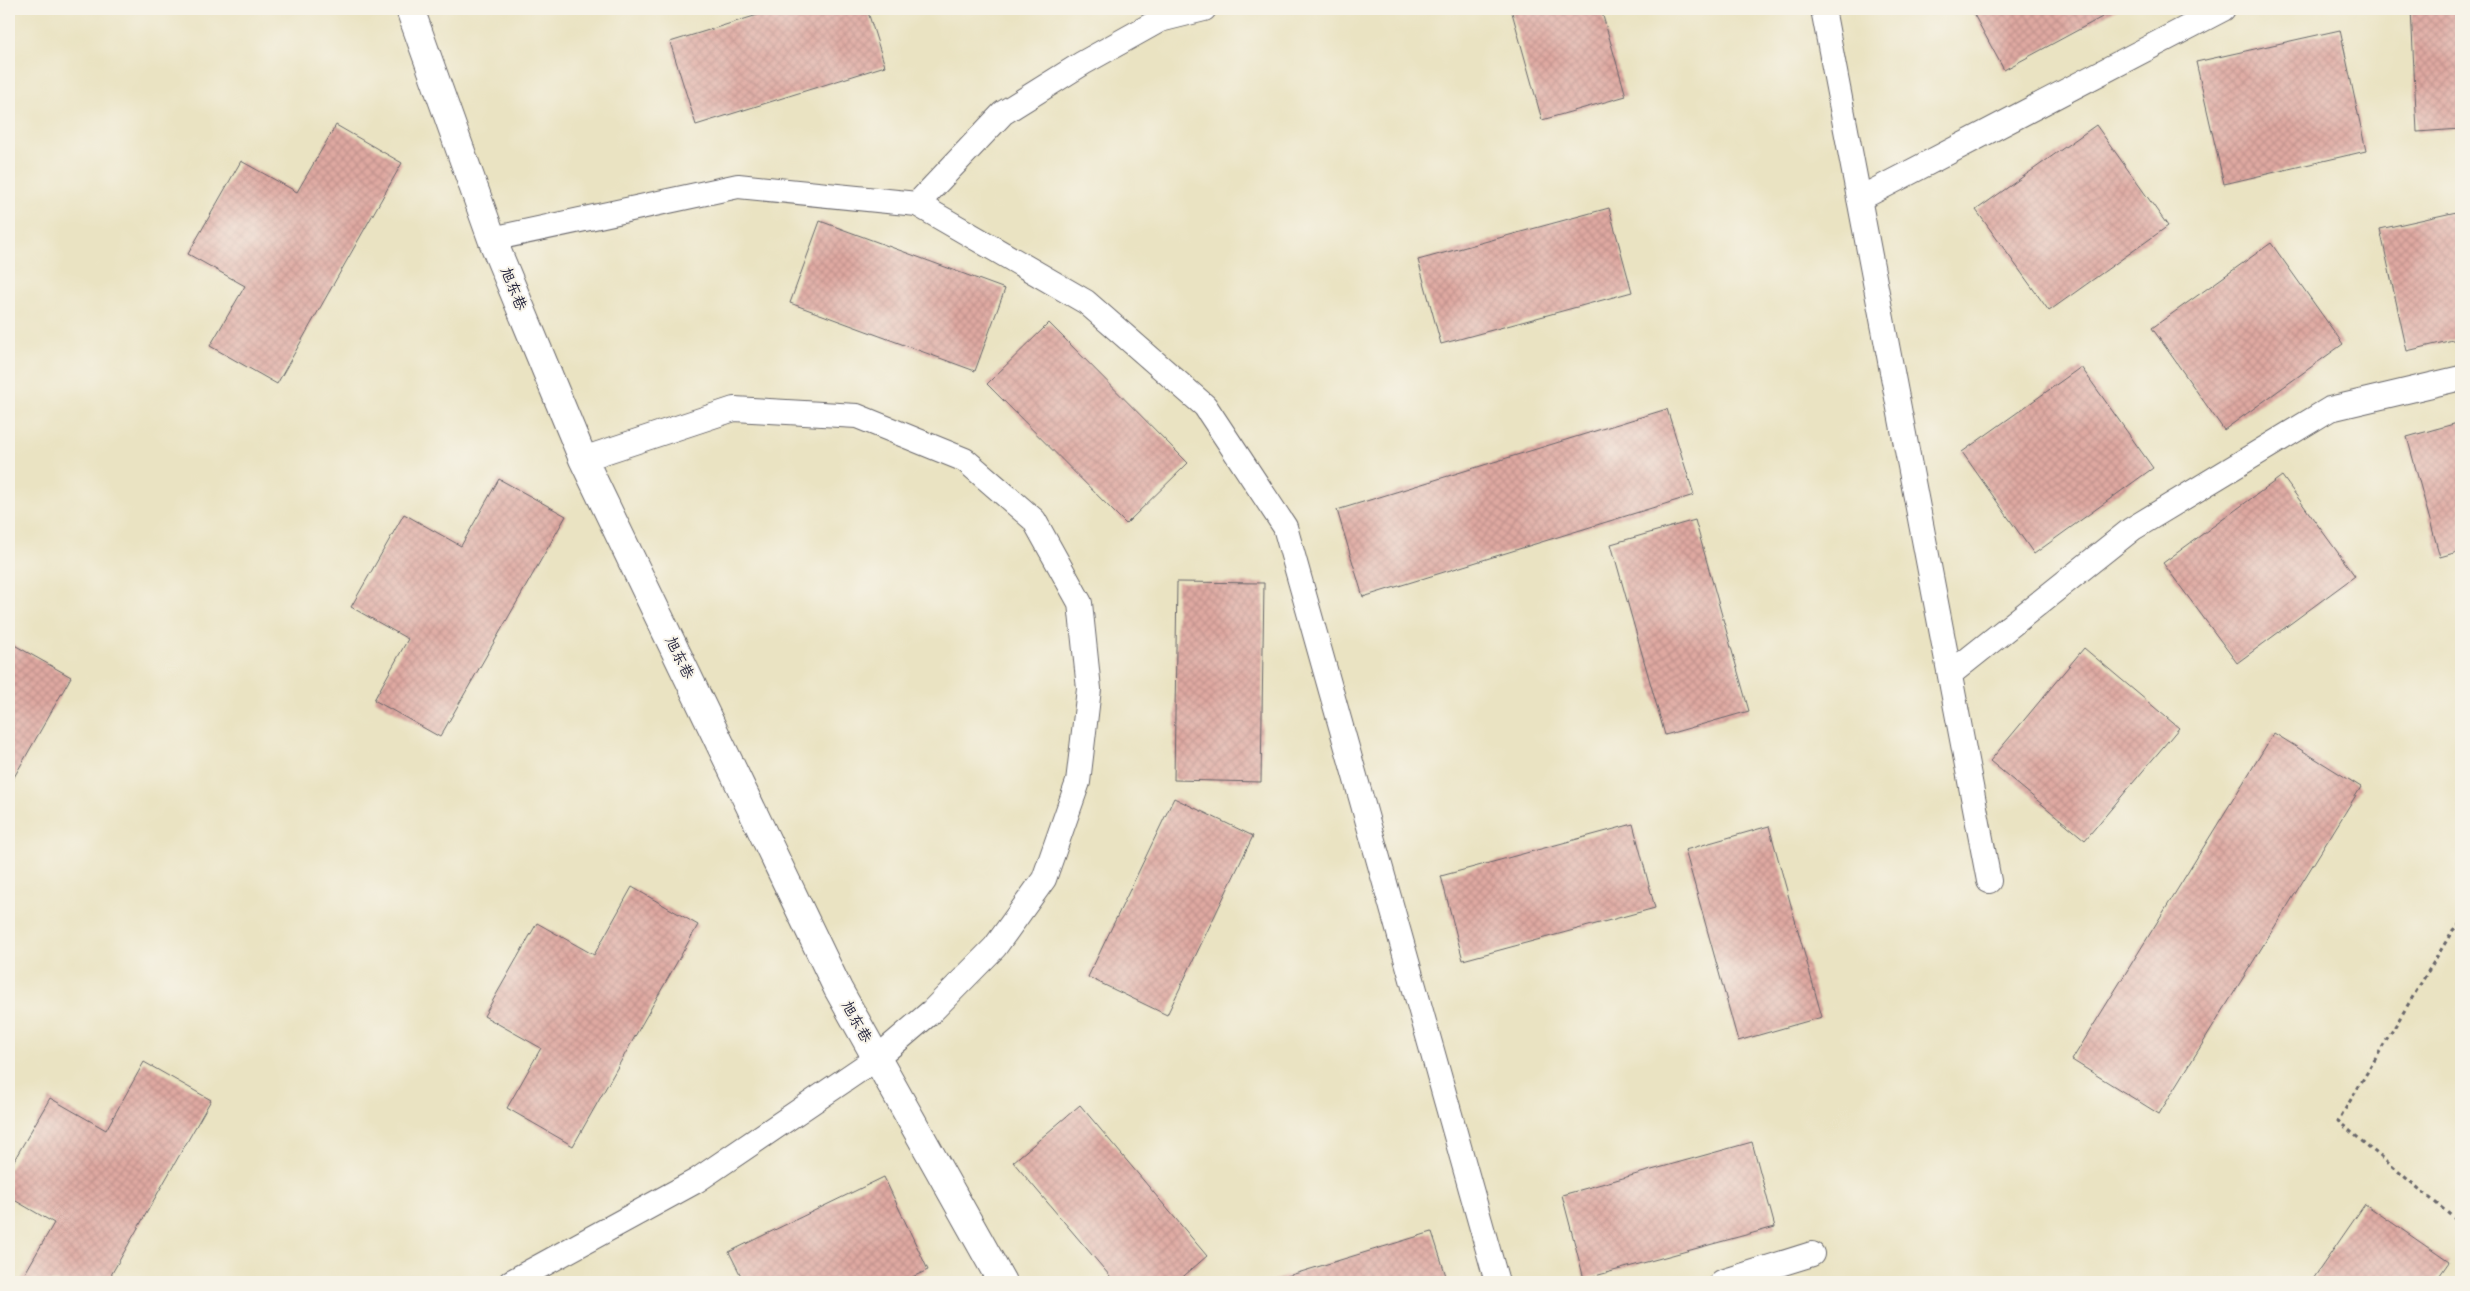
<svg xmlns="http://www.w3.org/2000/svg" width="2470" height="1291" font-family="Mynerve,'LXGW WenKai TC',sans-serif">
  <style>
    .building { fill: url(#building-cross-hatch) }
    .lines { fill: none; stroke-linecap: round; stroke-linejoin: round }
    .lane-casing { stroke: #68666a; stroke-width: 26 }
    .street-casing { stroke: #68666a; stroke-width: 30 }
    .path { stroke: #68666a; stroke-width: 3; stroke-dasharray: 4 4; stroke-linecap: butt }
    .lane { stroke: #fff; stroke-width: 24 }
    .street { stroke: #fff; stroke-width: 28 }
    .labels { text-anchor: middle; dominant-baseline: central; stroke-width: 4; stroke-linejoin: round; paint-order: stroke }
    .street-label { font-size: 15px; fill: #22223b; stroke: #f7f3e8 }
  </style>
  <defs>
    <pattern id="building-cross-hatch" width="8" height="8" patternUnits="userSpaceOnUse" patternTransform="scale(1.25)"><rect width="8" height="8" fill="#dfa9a1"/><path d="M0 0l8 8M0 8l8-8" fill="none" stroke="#bf918c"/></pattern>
  </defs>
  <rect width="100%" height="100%" fill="#f7f3e8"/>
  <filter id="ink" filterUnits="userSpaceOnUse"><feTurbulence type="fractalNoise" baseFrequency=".02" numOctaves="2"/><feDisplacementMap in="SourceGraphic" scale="10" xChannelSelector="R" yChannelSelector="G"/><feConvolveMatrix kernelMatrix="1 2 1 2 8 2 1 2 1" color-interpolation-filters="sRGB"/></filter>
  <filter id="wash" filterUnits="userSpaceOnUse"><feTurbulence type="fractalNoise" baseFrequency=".0096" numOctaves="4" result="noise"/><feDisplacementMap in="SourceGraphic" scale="20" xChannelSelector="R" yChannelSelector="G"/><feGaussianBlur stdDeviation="1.12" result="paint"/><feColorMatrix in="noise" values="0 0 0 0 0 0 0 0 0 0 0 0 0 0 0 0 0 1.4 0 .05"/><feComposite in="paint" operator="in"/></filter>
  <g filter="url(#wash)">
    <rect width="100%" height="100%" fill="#eae3c2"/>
    <g id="blocks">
      <path class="building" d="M777,9H867L885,66L696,125L670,42Z
        M1511,9H1601L1626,96L1542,120Z
        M1971,9H2117L2004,70Z
        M2411,9H2461V129L2417,132Z
        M2340,30L2366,151L2224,184L2196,62Z
        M336,125L402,163L277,384L210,346L245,286L188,254L241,161L297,192Z
        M2096,125L2168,226L2049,311L1976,210Z
        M1609,208L1632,292L1441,344L1418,260Z
        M2461,211V338L2407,351L2380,229Z
        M820,221L1005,289L975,371L790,303Z
        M2271,243L2343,344L2224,430L2152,328Z
        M1049,323L1188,463L1126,524L987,384Z
        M2081,367L2153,468L2034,554L1962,452Z
        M1667,409L1694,495L1363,597L1337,510Z
        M2461,422V551L2440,557L2407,437Z
        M2282,476L2355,576L2237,663L2163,563Z
        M499,479L566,516L440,737L374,700L408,639L351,607L404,514L461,546Z
        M1695,520L1749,711L1665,735L1611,544Z
        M1177,582L1264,583L1261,782L1174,780Z
        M9,642L71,677L9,786Z
        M2084,648L2179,728L2085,840L1990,761Z
        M2274,733L2361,787L2159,1114L2072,1060Z
        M1174,798L1253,836L1167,1015L1088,977Z
        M1633,824L1655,908L1463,960L1441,876Z
        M1769,826L1822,1017L1738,1041L1685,850Z
        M632,887L698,925L573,1146L507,1108L541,1048L484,1016L537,923L594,955Z
        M144,1062L211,1100L107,1282H20L54,1223L9,1197V1169L50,1098L106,1130Z
        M1080,1105L1207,1256L1177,1282H1115L1013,1162Z
        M1752,1142L1775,1227L1584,1279L1562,1195Z
        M884,1177L928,1270L901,1282H744L729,1252Z
        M2365,1204L2449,1262L2435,1282H2311Z
        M1432,1232L1448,1282H1268Z"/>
    </g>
  </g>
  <g filter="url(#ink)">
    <use href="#blocks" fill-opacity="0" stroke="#68666a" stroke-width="1"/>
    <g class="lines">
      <defs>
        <path id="lane" d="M1823,9L1989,881
          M1859,199L2223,9
          M917,204L1003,113L1083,63L1160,20L1204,9
          M492,239L738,186L917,204L1086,302L1205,406L1285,527L1497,1282
          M1950,674L2132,529L2330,409L2461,378
          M511,1282L696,1181L877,1058L932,1011L995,947L1044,879L1078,782L1089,689L1080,603L1034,520L965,460L857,416L734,409L583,459
          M1722,1282L1812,1254"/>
        <path id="street" d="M410,9L492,239L583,459L838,989L1002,1282"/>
      </defs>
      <use href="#lane" class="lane-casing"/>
      <use href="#street" class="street-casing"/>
      <path class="path" d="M2461,923L2453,930L2338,1121L2461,1224"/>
      <use href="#lane" class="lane"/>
      <use href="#street" class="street"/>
    </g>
  </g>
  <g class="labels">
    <g class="street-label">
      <text transform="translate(513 289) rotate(68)">旭东巷</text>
      <text transform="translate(679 658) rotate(64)">旭东巷</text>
      <text transform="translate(856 1022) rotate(61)">旭东巷</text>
    </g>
  </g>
  <rect width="2470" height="1291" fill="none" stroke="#f7f3e8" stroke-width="30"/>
</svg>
